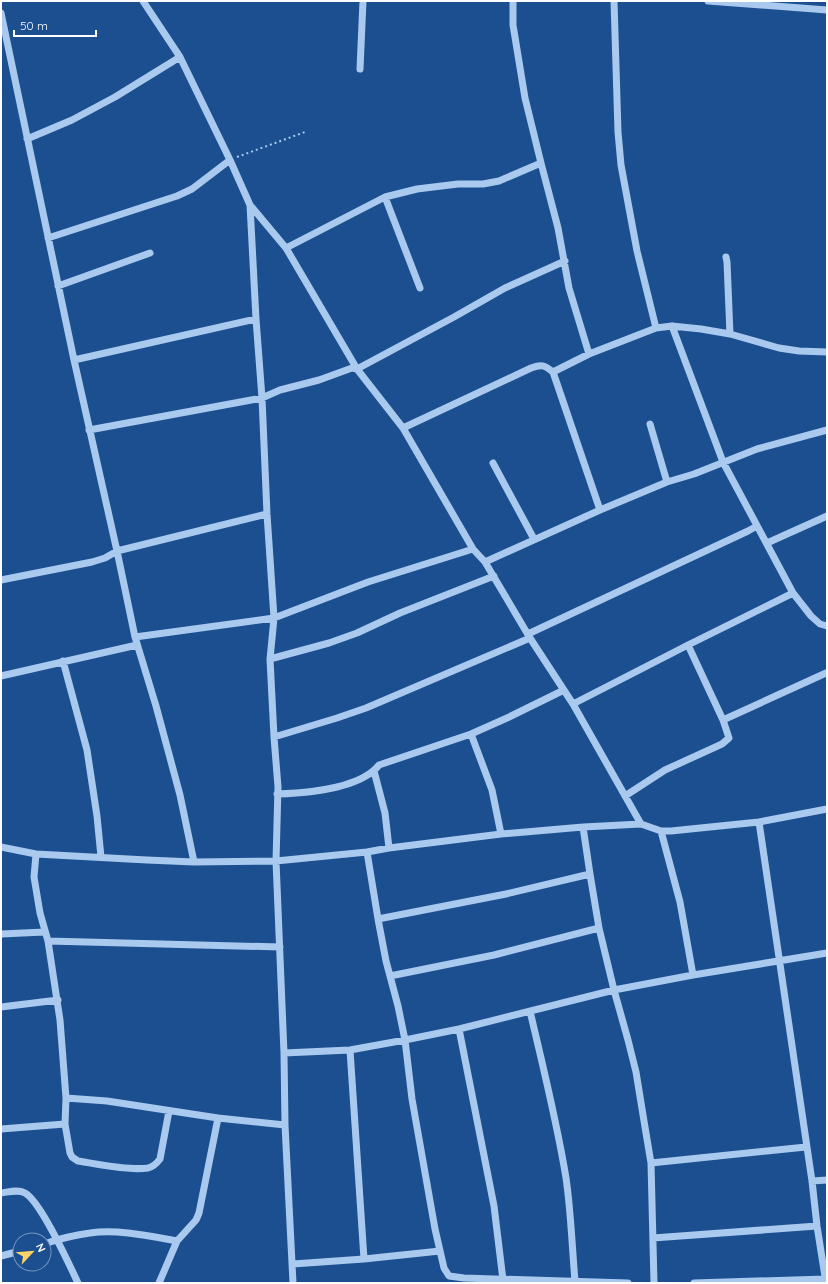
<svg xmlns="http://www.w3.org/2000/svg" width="828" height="1284" font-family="Quicksand,sans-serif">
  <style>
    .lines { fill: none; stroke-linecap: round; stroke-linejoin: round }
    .path { stroke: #a9c9ee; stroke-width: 2; stroke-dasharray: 2 3; stroke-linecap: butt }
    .minor { stroke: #a9c9ee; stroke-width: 7 }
  </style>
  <rect width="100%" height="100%" fill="#1b4f8f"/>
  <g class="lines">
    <path class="path" d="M237,157L305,132"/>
    <path class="minor" d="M143,1L180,57L230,160L250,205L286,248L357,369L403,428L473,549L485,562L530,638L573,704L641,824
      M513,1V25L525,98L541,163L558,228L569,288L589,354
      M614,1L618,132L621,165L637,251L656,328
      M708,1L827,10
      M1,13L74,360L117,551L135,637L156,706L180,795L194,862
      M360,69L363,1
      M27,139L72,120L115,97L180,57
      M385,197L420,288
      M250,205L256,319L262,398L267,514L274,618L270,659L274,737L278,787L276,861L284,1053L285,1125L293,1283
      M48,238L177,196L192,189L230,160
      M286,248L385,197L417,189L458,184H483L499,181L541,163
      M726,257L727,262L730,334
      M58,286L150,253
      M672,326L723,462L793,593L811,616L820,624L827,626
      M74,360L256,319
      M553,372L589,354L656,328L672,326L701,329L730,334L779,348L799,351L827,352
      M650,424L667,482
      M403,428L531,368C542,364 544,365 553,372L600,510
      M89,430L262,398L280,390L319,380L352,368L357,369L454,317L505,288L565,261
      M493,463L534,539
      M767,543L827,516
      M485,562L600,510L667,482L694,474L757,449L827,430
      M1,580L92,562L105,558L117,551L267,514
      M528,634L748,531L757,526
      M135,637L274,618L368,582L473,549
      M270,659L329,643L357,633L400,613L494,576
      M63,661L87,750L97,816L101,857
      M1,676L137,645
      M573,704L688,645L793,593
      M723,720L826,673
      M471,734L492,790L501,834
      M274,737L337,718L366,708L530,638
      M374,771L385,813L389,848
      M277,794C307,793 360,789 379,765L471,734L507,718L564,690
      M625,796L665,770L722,744L729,738L723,720L688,645
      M759,822L812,1181L817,1226L826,1283
      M583,827L590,874L599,928L614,990L628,1040L636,1072L644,1121L651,1163L654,1283
      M661,831L680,902L693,975
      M1,847L36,854L147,860L194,862L276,861L367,852L389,848L501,834L583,827L641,824L661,831H671L759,822L827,809
      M367,852L378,919L386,961L398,1006L405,1040L412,1099L435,1229L444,1268L449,1276L464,1278L628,1283
      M36,854L34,877L40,913L48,941L60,1020L66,1098L65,1124L70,1153L72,1157L78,1161C97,1164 130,1171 148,1168C153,1167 157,1163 160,1159L169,1111
      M378,919L506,894L590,874
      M1,934L45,932
      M48,941L280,947
      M390,976L494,955L599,928
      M1,1007L58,1000
      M530,1011C543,1067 557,1122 566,1178C571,1212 572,1247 575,1281
      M459,1029L494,1206L503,1280
      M350,1050L364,1259
      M284,1053L350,1050L405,1040L459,1029L614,990L693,975L827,953
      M66,1098L107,1101L218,1118L285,1125
      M1,1129L65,1124
      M651,1163L806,1147
      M812,1181L827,1180
      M1,1193C9,1192 18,1189 25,1193C41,1202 69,1264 78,1283
      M653,1238L817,1226
      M44,1244C59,1239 74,1235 90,1233C117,1229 149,1236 177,1241
      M1,1256L20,1251
      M293,1264L364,1259L440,1251
      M159,1283L177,1241L196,1220L199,1213L218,1118
      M694,1283L825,1279"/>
  </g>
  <rect width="828" height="1284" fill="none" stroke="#ffffff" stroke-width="4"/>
  <g transform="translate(32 1252) rotate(64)"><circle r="19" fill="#1b4f8f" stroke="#7695bc"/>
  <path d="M0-3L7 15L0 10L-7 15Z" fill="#ffd166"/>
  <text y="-6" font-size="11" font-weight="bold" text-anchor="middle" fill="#ffffff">N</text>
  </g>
  <path d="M14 30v6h82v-6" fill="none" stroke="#ffffff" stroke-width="2"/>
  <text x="20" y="30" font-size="12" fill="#ffffff" stroke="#1b4f8f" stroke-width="3" paint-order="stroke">50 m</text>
</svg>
